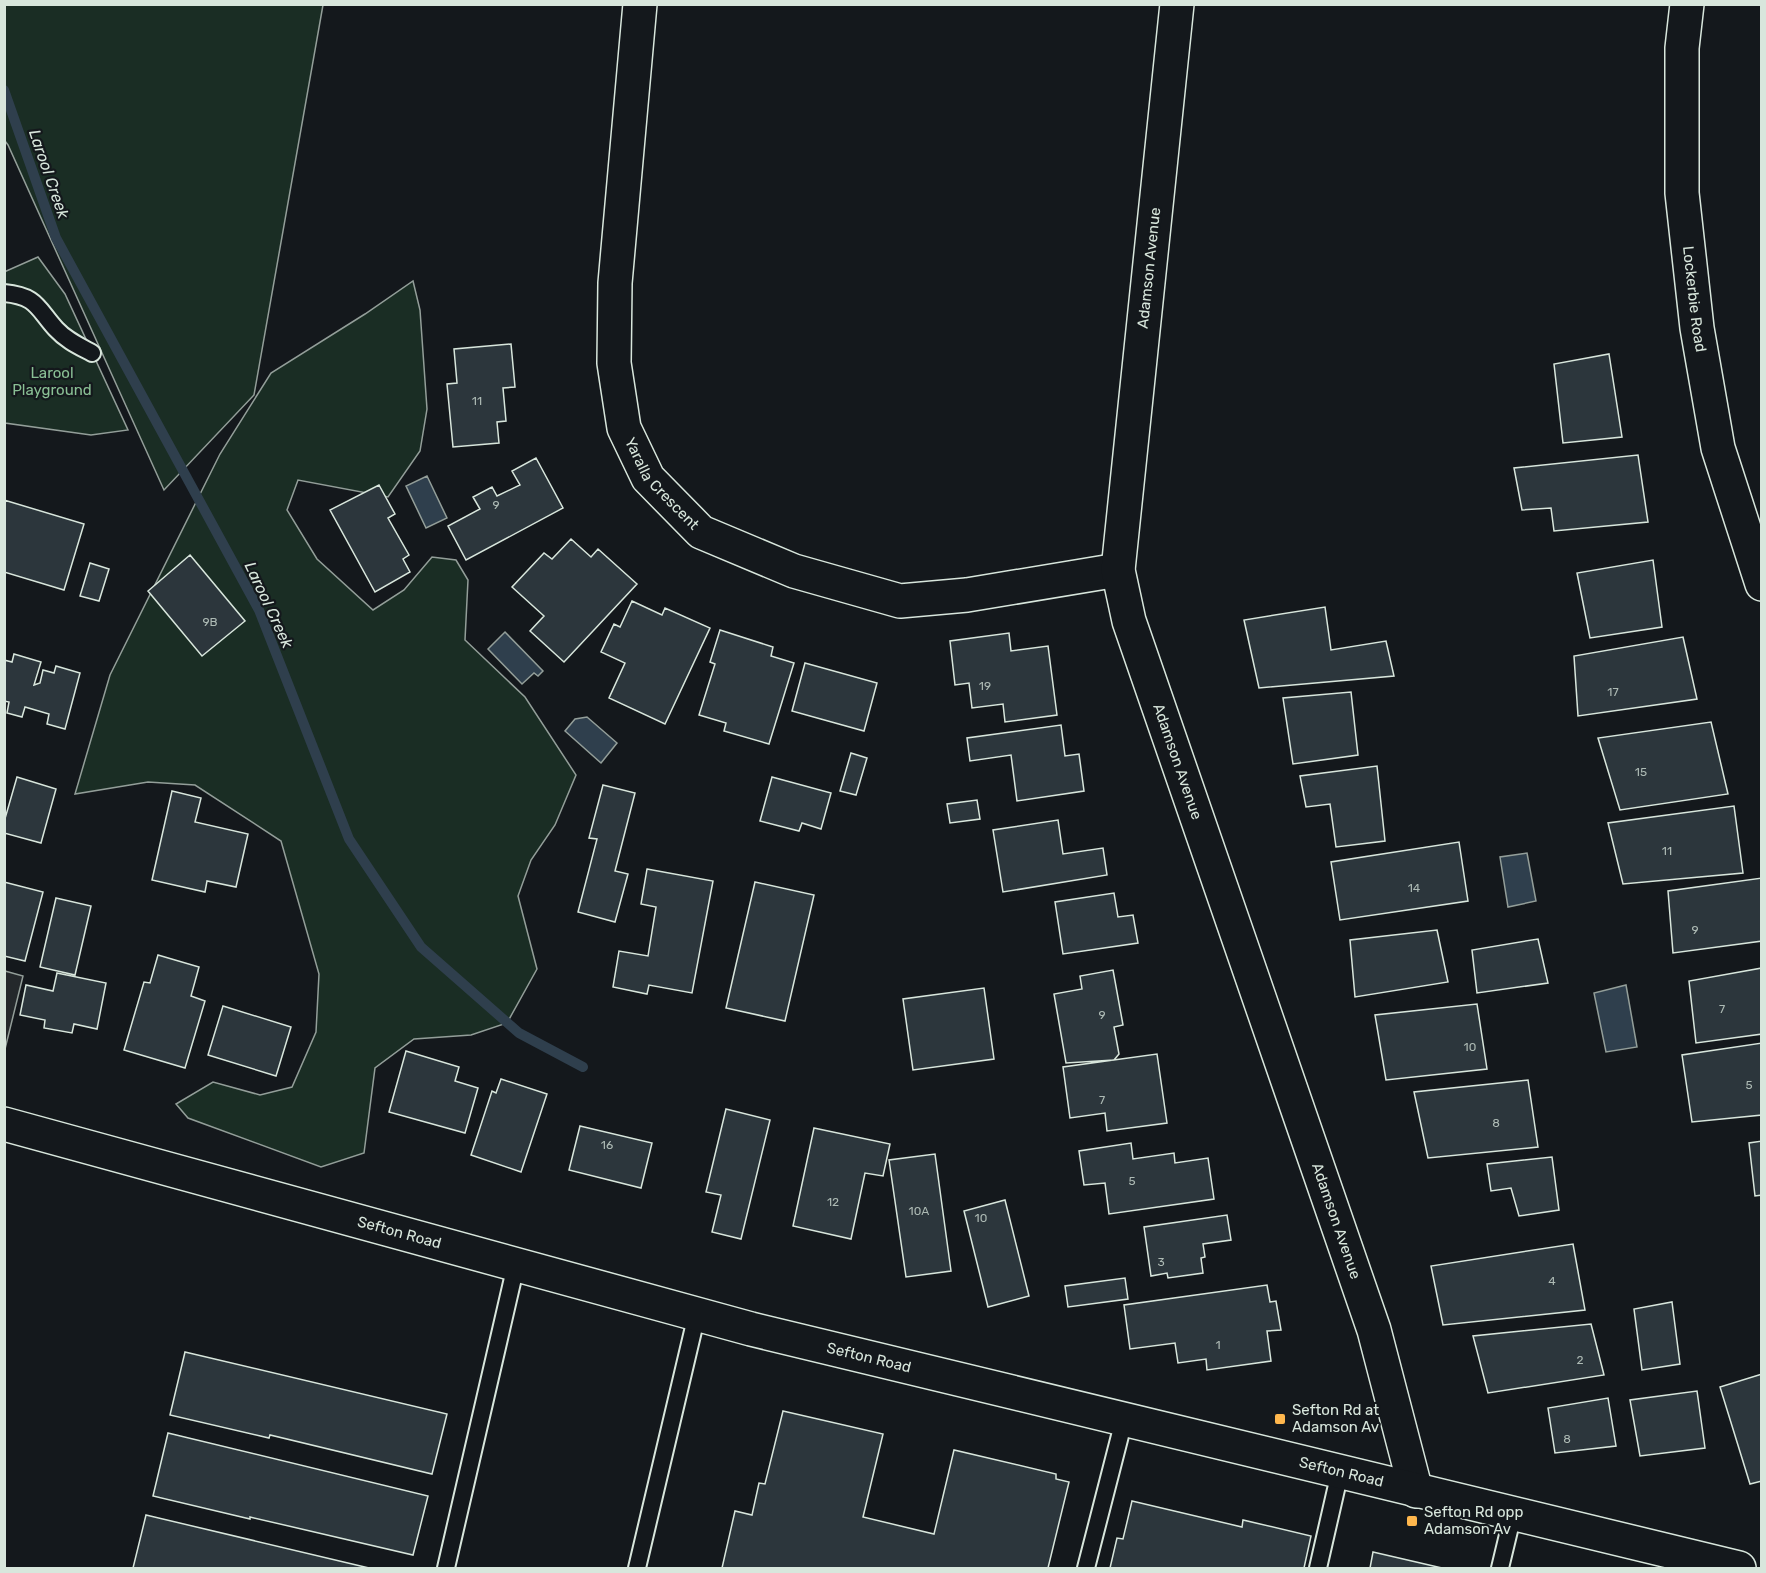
<svg xmlns="http://www.w3.org/2000/svg" width="1766" height="1573" font-family="Rubik,sans-serif">
  <style>
    .green { fill: #1a2d24; stroke: #939e99; stroke-width: 1.5 }
    .parking { fill: #24282b; stroke: #939e99; stroke-width: 1.5 }
    .water { fill: #2f3f4d; stroke: #939e99; stroke-width: 1.5 }
    .lines { fill: none; stroke-linecap: round; stroke-linejoin: round }
    .stream { stroke: #2f3f4d; stroke-width: 10 }
    .building { fill: #2c363c; stroke: #d8e6dc; stroke-width: 1.5 }
    .service-casing { stroke: #d8e6dc; stroke-width: 20 }
    .minor-casing { stroke: #d8e6dc; stroke-width: 36 }
    .tertiary-casing { stroke: #d8e6dc; stroke-width: 36 }
    .service { stroke: #14181c; stroke-width: 16 }
    .minor { stroke: #14181c; stroke-width: 33 }
    .tertiary { stroke: #14181c; stroke-width: 33 }
    .poi-dot { fill: #ffb74d; stroke: #14181c; stroke-width: 2 }
    .labels { text-anchor: middle; dominant-baseline: central; stroke-width: 4.5; stroke-linejoin: round; paint-order: stroke }
    .number-label { font-size: 12px; fill: #adbab4 }
    .street-label { font-size: 15px; fill: #d8e6dc; stroke: #14181c }
    .park-label { font-size: 15px; fill: #8ac095; stroke: #14181c }
    .poi-label { font-size: 15px; fill: #d8e6dc; stroke: #14181c; text-anchor: start }
    .water-label { font-size: 16px; font-style: italic; fill: #d8e6dc; stroke: #14181c }
  </style>
  <rect width="100%" height="100%" fill="#14181c"/>
  <path class="green" d="M4,5H323L254,395L164,490L8,145L5,141Z
    M38,257L65,294L128,430L91,435L5,423L4,272Z
    M413,281L420,310L427,409L420,451L388,497L298,480L287,510L317,559L373,610L404,590L432,557L456,560L468,580L465,640L525,697L576,775L555,825L531,860L518,896L537,969L507,1023L471,1035L414,1039L375,1068L364,1153L321,1167L188,1118L176,1104L213,1082L260,1095L292,1087L316,1032L319,974L281,841L195,785L148,782L75,794L110,675L220,454L271,373L365,314Z"/>
  <path class="parking" d="M5,971L23,976L5,1049L4,971Z"/>
  <path class="water" d="M427,476L447,518L426,528L406,486Z
    M505,632L543,671L538,676L534,673L522,684L488,649Z
    M587,717L617,743L601,763L565,731L575,719Z
    M1527,853L1536,901L1508,907L1500,857Z
    M1626,985L1637,1047L1606,1052L1594,993Z"/>
  <g class="lines">
    <path class="stream" d="M4,90L56,238L259,610L349,839L421,947L519,1033L583,1067"/>
  </g>
  <path class="building" d="M511,344L515,387L503,388L506,421L497,422L499,443L453,447L447,384L457,383L454,349Z
    M1609,354L1622,437L1563,443L1554,364Z
    M1638,455L1648,522L1554,531L1551,508L1522,510L1514,468Z
    M536,458L563,508L466,560L448,526L480,509L473,497L492,487L497,496L520,485L512,471Z
    M379,485L395,514L388,518L409,555L403,559L410,572L375,592L330,510Z
    M4,500L84,524L64,590L4,572Z
    M571,539L591,557L598,549L637,584L564,662L530,631L544,616L512,587L544,553L552,559Z
    M190,555L245,621L202,656L148,591Z
    M1653,560L1662,627L1590,638L1577,573Z
    M90,563L109,569L99,601L80,596Z
    M632,601L662,615L665,608L710,628L665,724L609,698L625,663L601,652L614,624L620,627Z
    M1325,607L1331,650L1386,641L1394,676L1259,688L1244,620Z
    M720,630L773,647L771,656L794,663L769,744L724,731L726,723L699,715L715,664L710,662Z
    M1009,633L1011,651L1048,646L1057,715L1005,722L1003,704L972,708L969,683L955,685L950,641Z
    M1683,637L1697,699L1578,716L1574,656Z
    M14,654L41,662L34,685L40,683L43,670L54,673L56,666L80,673L65,729L47,724L49,714L25,707L22,717L7,713L9,702L4,701V660L12,662Z
    M805,663L877,683L864,731L792,711Z
    M1351,692L1358,755L1293,764L1283,698Z
    M1711,722L1728,794L1620,810L1598,738Z
    M1061,725L1065,756L1079,754L1084,791L1017,801L1011,755L970,761L967,738Z
    M851,753L867,758L856,795L840,791Z
    M1377,766L1385,841L1336,847L1330,804L1306,807L1300,776Z
    M17,777L56,789L41,843L4,833V822Z
    M772,777L831,793L821,829L802,823L799,831L760,821Z
    M603,785L635,793L615,871L628,874L615,922L578,912L597,839L589,838Z
    M172,791L201,798L195,822L248,834L236,887L207,881L205,892L152,880Z
    M977,800L980,819L950,823L947,804Z
    M1734,806L1743,873L1623,884L1608,823Z
    M1058,820L1063,854L1103,848L1107,875L1003,892L993,830Z
    M1459,842L1468,901L1340,920L1331,862Z
    M647,869L713,881L692,993L649,985L647,994L613,987L619,951L648,956L656,907L641,904Z
    M1762,878V941L1673,953L1668,891Z
    M4,882L43,892L25,961L4,956Z
    M755,882L814,895L785,1021L726,1008Z
    M1114,893L1118,917L1133,915L1138,943L1063,954L1055,902Z
    M56,898L91,906L75,975L40,967Z
    M1437,930L1448,982L1355,997L1350,940Z
    M1538,939L1548,983L1477,993L1472,950Z
    M158,955L199,967L191,996L205,1001L185,1068L124,1050L144,982L150,983Z
    M1762,968V1034L1696,1043L1689,981Z
    M1113,970L1123,1025L1114,1027L1119,1054L1114,1060L1066,1063L1054,994L1082,989L1080,976Z
    M57,973L106,983L97,1029L74,1024L72,1033L44,1028L45,1020L20,1015L26,985L53,991Z
    M984,988L994,1059L913,1070L903,999Z
    M1477,1004L1487,1069L1386,1080L1375,1015Z
    M223,1006L291,1027L276,1076L208,1055Z
    M1762,1043V1115L1692,1122L1682,1055Z
    M406,1051L459,1067L455,1081L478,1088L465,1133L389,1112Z
    M1157,1054L1167,1123L1107,1131L1105,1113L1070,1118L1063,1067Z
    M501,1079L547,1094L521,1172L471,1155L492,1091L496,1093Z
    M1528,1080L1538,1147L1428,1158L1414,1092Z
    M726,1109L770,1120L741,1239L712,1232L721,1195L706,1192Z
    M580,1126L652,1143L641,1188L569,1170Z
    M814,1128L890,1144L883,1176L865,1173L851,1239L793,1226Z
    M1762,1141V1195L1755,1196L1749,1143Z
    M1131,1143L1133,1159L1174,1153L1175,1163L1208,1158L1214,1199L1109,1214L1105,1183L1084,1185L1079,1151Z
    M935,1154L951,1271L906,1277L889,1160Z
    M1552,1157L1559,1210L1519,1216L1511,1188L1491,1191L1487,1164Z
    M1005,1200L1029,1296L988,1307L964,1211Z
    M1227,1215L1231,1240L1203,1244L1205,1257L1201,1258L1203,1273L1168,1278L1167,1273L1151,1276L1144,1227Z
    M1573,1244L1585,1310L1443,1325L1431,1266Z
    M1125,1278L1128,1299L1068,1307L1065,1286Z
    M1267,1285L1270,1302L1276,1301L1281,1330L1267,1331L1271,1361L1207,1370L1206,1359L1178,1363L1175,1343L1130,1349L1124,1305Z
    M1672,1302L1680,1364L1642,1370L1634,1309Z
    M1591,1324L1604,1375L1488,1393L1473,1336Z
    M185,1352L447,1414L432,1474L270,1435L269,1438L170,1415Z
    M1762,1374V1481L1750,1484L1720,1387Z
    M1697,1391L1705,1448L1640,1456L1630,1400Z
    M1608,1398L1616,1446L1555,1453L1548,1408Z
    M783,1411L883,1434L863,1517L934,1534L954,1450L1056,1474V1479L1069,1482L1048,1568H722L735,1511L752,1515L759,1483L765,1484Z
    M168,1433L428,1496L413,1555L250,1517V1519L153,1496Z
    M1132,1501L1242,1527L1243,1520L1311,1536L1304,1568H1110L1117,1538L1123,1539Z
    M146,1515L369,1568H133Z
    M1373,1552L1442,1568H1370Z"/>
  <g class="lines">
    <defs>
      <path id="service" d="M4,293C37,296 37,308 56,329C66,340 79,346 92,353
        M446,1568L516,1265
        M637,1568L697,1314
        M1086,1568L1124,1420
        M1318,1568L1340,1472
        M1500,1568L1513,1514"/>
      <g id="minor">
        <path id="s1" d="M640,4L615,283L614,363L624,428L648,478L701,532L794,571L900,601L967,595L1118,570"/>
        <path id="s2" d="M1177,4L1118,570L1129,621L1374,1330L1416,1491"/>
        <path id="s3" d="M1687,4L1682,48V193L1697,328L1718,448L1762,584"/>
      </g>
      <g id="tertiary">
        <path id="s4" d="M4,1124L751,1329L1739,1568"/>
      </g>
    </defs>
    <use href="#service" class="service-casing"/>
    <use href="#minor" class="minor-casing"/>
    <use href="#tertiary" class="tertiary-casing"/>
    <use href="#service" class="service"/>
    <use href="#minor" class="minor"/>
    <use href="#tertiary" class="tertiary"/>
  </g>
  <g class="poi-dot">
    <rect x="1274" y="1413" width="12" height="12" rx="3"/>
    <rect x="1406" y="1515" width="12" height="12" rx="3"/>
  </g>
  <g class="labels">
    <g class="number-label">
      <text x="477" y="401">11</text>
      <text x="496" y="505">9</text>
      <text x="210" y="622">9B</text>
      <text x="985" y="686">19</text>
      <text x="1613" y="692">17</text>
      <text x="1641" y="772">15</text>
      <text x="1667" y="851">11</text>
      <text x="1414" y="888">14</text>
      <text x="1695" y="930">9</text>
      <text x="1722" y="1009">7</text>
      <text x="1102" y="1015">9</text>
      <text x="1470" y="1047">10</text>
      <text x="1749" y="1085">5</text>
      <text x="1102" y="1100">7</text>
      <text x="1496" y="1123">8</text>
      <text x="607" y="1145">16</text>
      <text x="1132" y="1181">5</text>
      <text x="833" y="1202">12</text>
      <text x="919" y="1211">10A</text>
      <text x="981" y="1218">10</text>
      <text x="1161" y="1262">3</text>
      <text x="1552" y="1281">4</text>
      <text x="1218" y="1345">1</text>
      <text x="1580" y="1360">2</text>
      <text x="1567" y="1439">8</text>
    </g>
    <g class="street-label">
      <text transform="translate(1149 268) rotate(-84)">Adamson Avenue</text>
      <text stroke="none"><textPath href="#s3" startOffset="296">Lockerbie Road</textPath></text>
      <text stroke="none"><textPath href="#s1" startOffset="494">Yaralla Crescent</textPath></text>
      <text stroke="none"><textPath href="#s2" startOffset="770">Adamson Avenue</textPath></text>
      <text stroke="none"><textPath href="#s2" startOffset="1256">Adamson Avenue</textPath></text>
      <text stroke="none"><textPath href="#s4" startOffset="410">Sefton Road</textPath></text>
      <text stroke="none"><textPath href="#s4" startOffset="896">Sefton Road</textPath></text>
      <text stroke="none"><textPath href="#s4" startOffset="1382">Sefton Road</textPath></text>
    </g>
    <g class="park-label">
      <text x="52" y="373">Larool<tspan x="52" dy="17">Playground</tspan></text>
    </g>
    <g class="poi-label">
      <text x="1292" y="1410">Sefton Rd at<tspan x="1292" dy="17">Adamson Av</tspan></text>
      <text x="1424" y="1512">Sefton Rd opp<tspan x="1424" dy="17">Adamson Av</tspan></text>
    </g>
    <g class="water-label">
      <text transform="translate(49 174) rotate(71)">Larool Creek</text>
      <text transform="translate(269 605) rotate(65)">Larool Creek</text>
    </g>
  </g>
  <rect width="1766" height="1573" fill="none" stroke="#d8e6dc" stroke-width="12"/>
</svg>
